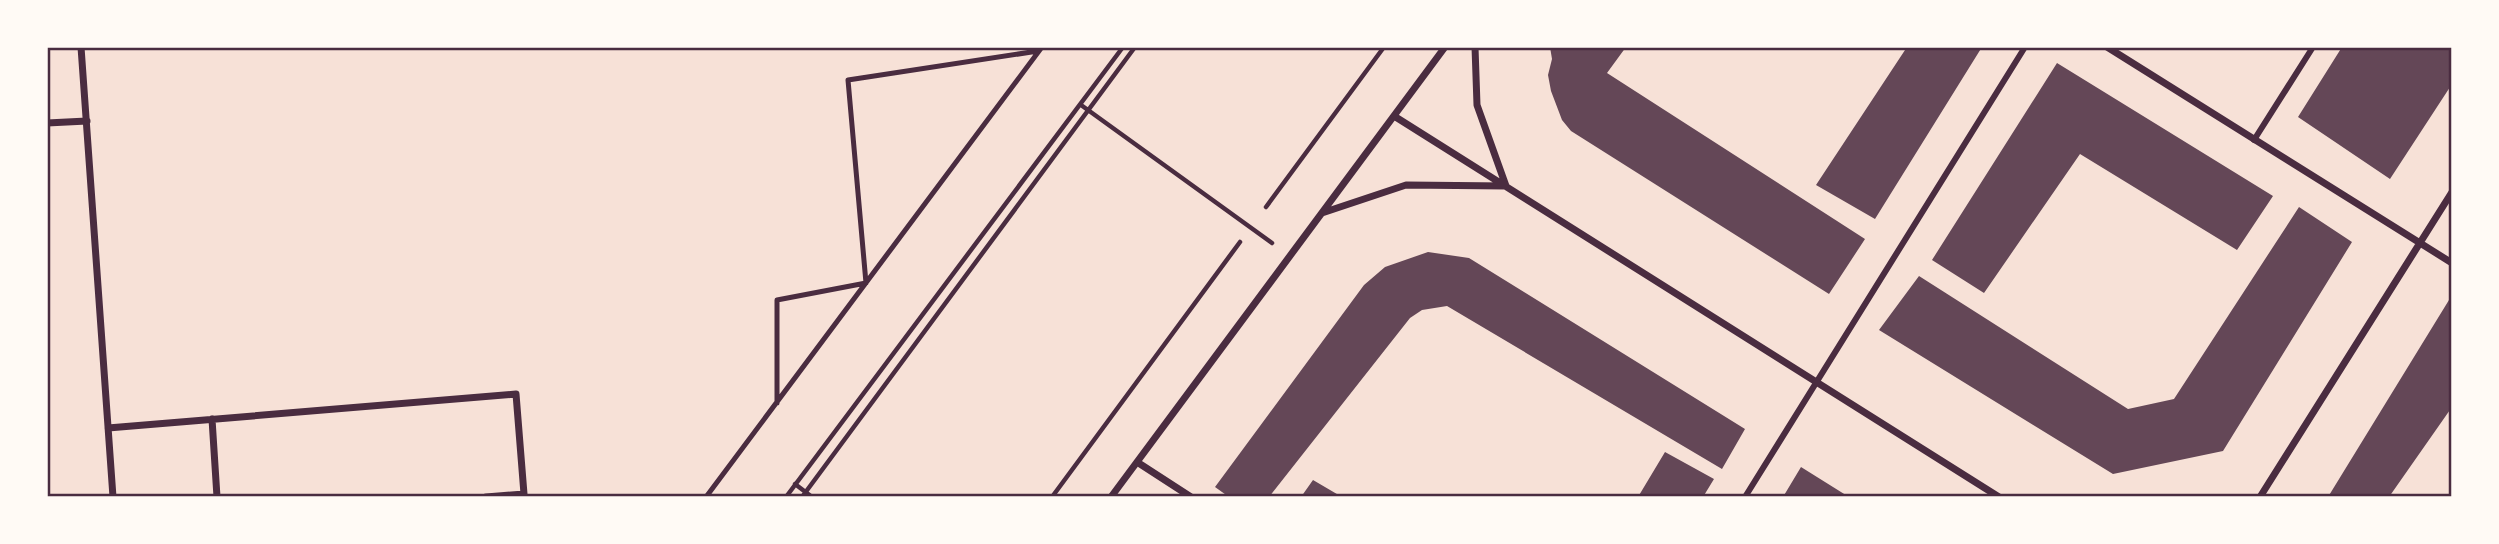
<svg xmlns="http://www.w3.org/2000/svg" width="2499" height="544" font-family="Lato,sans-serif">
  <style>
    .building { fill: #644757 }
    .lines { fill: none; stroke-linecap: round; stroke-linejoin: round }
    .path { stroke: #4a2c40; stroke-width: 4.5 }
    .service { stroke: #4a2c40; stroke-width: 5 }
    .pedestrian { stroke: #4a2c40; stroke-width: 6 }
    .minor { stroke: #4a2c40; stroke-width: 7 }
    .neatline { fill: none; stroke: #4a2c40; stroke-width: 2.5 }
  </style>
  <rect width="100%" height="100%" fill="#f7e1d7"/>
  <path class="building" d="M1550,47H1626L1607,73L1865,239L1829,294L1571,131L1562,120L1551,91L1548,75L1552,59Z
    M1907,47H1982L1875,219L1816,185Z
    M2342,47H2452V84L2390,179L2298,117Z
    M2057,63L2273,196L2237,250L2080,154L1984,293L1932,260Z
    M2299,207L2352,242L2223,451L2113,474L1879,330L1919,276L2128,409L2174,399Z
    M1428,252L1469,258L1745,429L1722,469L1447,306L1422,310L1410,318L1269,497H1229L1215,487L1364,285L1385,267Z
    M2449,300L2452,302V407L2389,497H2328Z
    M1665,452L1714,479L1703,497H1638Z
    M1801,467L1849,497H1783Z
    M1313,480L1342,497H1301Z"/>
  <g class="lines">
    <path class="path" d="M1081,105L1272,243
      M1266,207L1384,47
      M795,484L812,497
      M786,497L1123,47
      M802,497L1135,47
      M1052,497L1240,242"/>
    <path class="service" d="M777,403V300L866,283L848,80L1038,51
      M706,497L1042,47"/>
    <path class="pedestrian" d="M2254,140L2313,47
      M1745,497L2025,47"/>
    <path class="minor" d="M81,47L113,497
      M2107,47L2452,263
      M1394,116L1999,497
      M47,123L87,121
      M1322,213L1406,185L1506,186L1477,105L1475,47
      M212,419L217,497
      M108,428L516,394L524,494L486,497
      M1137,462L1191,497
      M1111,497L1445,47
      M2260,497L2452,192"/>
  </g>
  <rect width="2499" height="544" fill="none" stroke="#fffaf5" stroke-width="98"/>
  <rect x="49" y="49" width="2401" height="446" class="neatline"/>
</svg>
